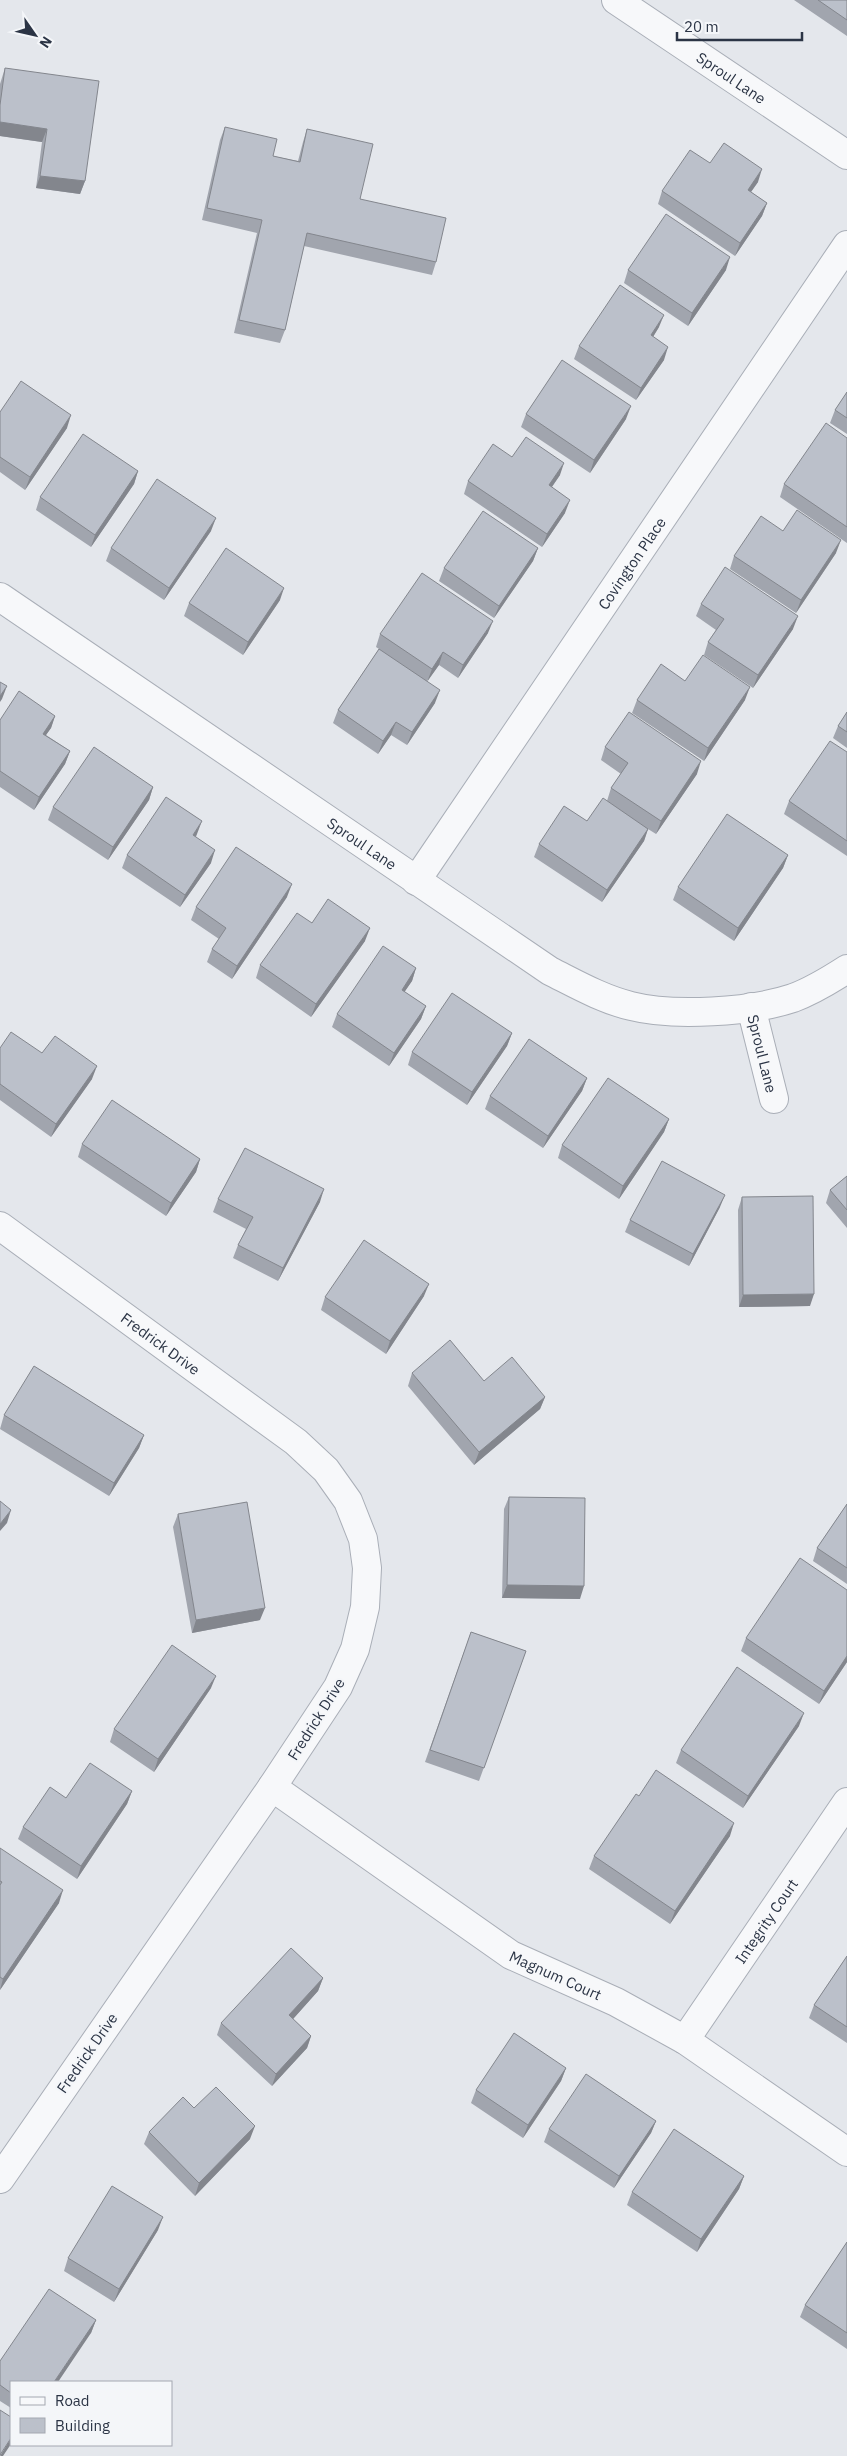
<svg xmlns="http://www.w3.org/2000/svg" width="847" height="2456" font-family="'IBM Plex Sans',sans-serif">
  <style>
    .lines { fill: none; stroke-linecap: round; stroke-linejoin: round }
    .minor-casing { stroke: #a9aeb7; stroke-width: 30 }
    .minor { stroke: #f7f8fa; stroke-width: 28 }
    .wall { fill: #a1a5ae }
    .shaded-wall { fill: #83868d }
    .building { fill: #bbc0ca; stroke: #83868d }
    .labels { text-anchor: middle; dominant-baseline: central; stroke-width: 4; stroke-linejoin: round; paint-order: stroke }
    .street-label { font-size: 15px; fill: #2b3445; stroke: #f4f6f9 }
  </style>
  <rect width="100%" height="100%" fill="#e4e7ec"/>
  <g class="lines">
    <defs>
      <g id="minor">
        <path id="s1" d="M616,0L847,155"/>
        <path id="s2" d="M0,597L550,971C576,984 602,999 631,1006C674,1017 751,1012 793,998C812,991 830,980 847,969"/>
        <path id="s3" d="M416,881L847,245"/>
        <path id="s4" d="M751,1007L774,1099"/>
        <path id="s5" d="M0,1226L296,1442L326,1470L348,1501L363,1539L367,1568L365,1607L355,1649L338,1687L272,1787L0,2179"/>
        <path id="s6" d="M272,1787L511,1955L616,2002L685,2040L847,2152"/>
        <path id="s7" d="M685,2040L847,1802"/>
      </g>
    </defs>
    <use href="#minor" class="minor-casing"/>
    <use href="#minor" class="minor"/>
  </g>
  <path class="wall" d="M794,0H847V36Z
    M5,68L85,181L80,194L36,188L42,142L0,136V84Z
    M225,127L273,156L298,161L303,142L307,129L360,199L436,262L432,275L304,246L285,330L280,343L234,333L257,233L202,220L220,140Z
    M710,163L758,182L751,192L767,203L762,216L735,256L658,204L662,191Z
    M628,270H726L688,326L624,283Z
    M659,327L653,337L664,360L636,400L574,359L579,346Z
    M847,392V434L830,423L835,410Z
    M0,412L67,428L25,490L0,472Z
    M526,414L626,419L590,473L521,427Z
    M847,438V543L780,497L784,484Z
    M512,457L560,475L552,487L565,513L542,547L464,494L468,481Z
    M138,471L134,484L91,547L36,510L40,497Z
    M211,531L164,600L106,561L111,548Z
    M783,531L836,553L796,613L730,569L734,556Z
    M538,548L533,561L494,618L439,581L444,568Z
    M280,600L243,655L184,616L189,603Z
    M701,604L793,629L753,688L704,655L708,642L716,630L696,616Z
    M488,633L458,678L439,665L427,681L435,703L407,745L391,735L378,754L333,723L338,710L379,649L376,647L380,634Z
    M685,681L745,700L704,761L632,713L637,700Z
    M847,712V748L833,738L838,726Z
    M55,716L51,728L46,735L70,751L65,764L34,810L0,787V720Z
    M605,747L697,774L656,834L648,829L644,841L602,902L534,857L539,844L587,821L607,801L611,788L621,774L601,760Z
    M847,752V856L784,814L789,801Z
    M153,787L149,800L108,860L48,820L53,807Z
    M197,834L196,837L211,863L180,907L122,868L127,855Z
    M788,855L783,868L734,941L673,900L678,887Z
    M287,897L232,979L207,962L212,949L219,939L191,920L196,907Z
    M312,923L365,941L311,1017L256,978L260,965Z
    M416,968L412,981L404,992L426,1006L421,1019L389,1066L332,1027L337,1014Z
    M512,1033L507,1046L467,1105L408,1065L412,1052Z
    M0,1048L42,1053L92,1079L51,1137L0,1100Z
    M587,1078L582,1091L543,1148L485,1109L490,1096Z
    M669,1119L664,1132L619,1199L558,1158L562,1145Z
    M82,1144L200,1159L196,1172L166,1216L78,1157Z
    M847,1176V1228L826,1203L830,1190Z
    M742,1197L810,1306L739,1307L738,1210Z
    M218,1199L320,1202L278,1281L233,1258L238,1245L246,1229L213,1212Z
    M720,1207L689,1266L625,1232L630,1220Z
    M424,1296L386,1354L321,1310L325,1297Z
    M412,1373L545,1397L540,1409L474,1465L408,1386Z
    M4,1415L144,1435L139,1448L109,1496L0,1429Z
    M509,1497L580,1599L502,1598L504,1509Z
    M847,1504V1584L813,1561L817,1548Z
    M178,1514L260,1620L192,1633L173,1527Z
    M847,1590V1662L819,1704L741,1651L746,1638Z
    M471,1632L526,1651L479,1781L425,1762Z
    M211,1688L154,1772L110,1742L114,1729Z
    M799,1726L743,1808L676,1763L681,1750Z
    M132,1791L127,1804L77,1879L18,1839L23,1827L66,1798Z
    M639,1796L730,1836L670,1924L589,1869L594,1856Z
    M0,1848L59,1903L0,1990Z
    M847,1956V2043L809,2018L814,2005Z
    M323,1978L318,1991L293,2019L311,2036L307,2048L272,2086L217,2035L221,2023Z
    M566,2068L561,2081L523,2138L471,2103L476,2090Z
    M194,2108L250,2139L195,2196L144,2144L149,2132Z
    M656,2121L651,2133L614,2188L544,2142L549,2129Z
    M744,2176L739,2189L697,2252L627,2205L632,2192Z
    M158,2230L114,2302L64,2271L68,2258Z
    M847,2242V2349L800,2317L805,2305Z
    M96,2320L91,2333L11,2382V2408L0,2401V2361Z"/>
  <path class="shaded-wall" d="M0,122L47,129L42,142L0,136Z
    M762,169L758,182L743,203L748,190Z
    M40,176L85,181L80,194L36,188Z
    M767,203L762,216L735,256L740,243Z
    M730,257L726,270L688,326L692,313Z
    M664,315L659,327L646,348L651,335Z
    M668,347L664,360L636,400L641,388Z
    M631,406L626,419L590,473L594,460Z
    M71,415L67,428L25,490L30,477Z
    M564,463L560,475L544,498L549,485Z
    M138,471L134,484L91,547L95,535Z
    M570,500L565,513L542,547L547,534Z
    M216,518L211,531L164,600L169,588Z
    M841,540L836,553L796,613L801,600Z
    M538,548L533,561L494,618L499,606Z
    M284,588L280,600L243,655L248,642Z
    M798,616L793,629L753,688L758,675Z
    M493,621L488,633L458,678L463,665Z
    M443,652L439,665L427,682L432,669Z
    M7,686L2,699L0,702V696Z
    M750,687L745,700L704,761L708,748Z
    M440,690L435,703L407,745L412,732Z
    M55,716L51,728L38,746L43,734Z
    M396,722L391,735L378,754L383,741Z
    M70,751L65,764L34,810L39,797Z
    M701,761L697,774L656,834L661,821Z
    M153,787L149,800L108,860L113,847Z
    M202,821L197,834L188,848L193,835Z
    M648,829L644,841L602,902L607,890Z
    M215,850L211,863L180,907L185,895Z
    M788,855L783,868L734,941L738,928Z
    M292,884L287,897L232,979L237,966Z
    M370,928L365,941L311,1017L316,1004Z
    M416,968L412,981L397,1003L402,990Z
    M426,1006L421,1019L389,1066L394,1053Z
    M512,1033L507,1046L467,1105L472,1092Z
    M97,1066L92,1079L51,1137L56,1124Z
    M587,1078L582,1091L543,1148L548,1136Z
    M669,1119L664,1132L619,1199L623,1186Z
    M200,1159L196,1172L166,1216L171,1203Z
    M324,1189L320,1202L278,1281L283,1268Z
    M725,1195L720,1207L689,1266L693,1254Z
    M429,1284L424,1296L386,1354L390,1341Z
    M814,1294L810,1306L739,1307L743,1295Z
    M545,1397L540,1409L474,1465L479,1452Z
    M144,1435L139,1448L109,1496L114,1483Z
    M11,1510L7,1523L0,1531V1524Z
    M507,1585L584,1586L580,1599L502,1598Z
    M265,1608L260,1620L192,1633L196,1620Z
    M847,1656V1662L819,1704L824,1691Z
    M216,1676L211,1688L154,1772L158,1759Z
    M804,1713L799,1726L743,1808L748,1796Z
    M132,1791L127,1804L77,1879L81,1866Z
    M734,1823L730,1836L670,1924L675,1911Z
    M63,1890L59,1903L0,1990L3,1979Z
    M323,1978L318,1991L285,2028L289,2015Z
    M311,2036L307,2048L272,2086L276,2074Z
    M566,2068L561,2081L523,2138L528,2125Z
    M656,2121L651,2133L614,2188L619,2176Z
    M255,2126L250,2139L195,2196L199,2183Z
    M744,2176L739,2189L697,2252L701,2239Z
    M163,2217L158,2230L114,2302L119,2289Z
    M96,2320L91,2333L58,2382H54Z
    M11,2438V2444L3,2456H0Z"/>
  <path class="building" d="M818,0H847V20Z
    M5,68L99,81L85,181L40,176L47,129L0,122V105Z
    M225,127L277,139L273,156L300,162L307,129L373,144L360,199L446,218L436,262L307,233L285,330L239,320L262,220L207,208Z
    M724,143L762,169L748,190L767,203L740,243L662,191L690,150L710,163Z
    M666,214L730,257L692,313L628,270Z
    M620,285L664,315L651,335L668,347L641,388L579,346Z
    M562,360L631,406L594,460L526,414Z
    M21,381L71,415L30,477L0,457V412Z
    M847,392V418L835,410Z
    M826,423L847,438V527L784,484Z
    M83,434L138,471L95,535L40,497Z
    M526,437L564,463L549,485L570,500L547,534L468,481L493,444L512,457Z
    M157,479L216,518L169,588L111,548Z
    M797,510L841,540L801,600L734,556L761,516L783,531Z
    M483,511L538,548L499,606L444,568Z
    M226,548L284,588L248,642L189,603Z
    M725,567L798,616L758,675L708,642L724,619L701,604Z
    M422,573L493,621L463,665L443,652L432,669L380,634Z
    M379,649L440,690L412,732L396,722L383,741L338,710Z
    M703,655L750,687L708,748L637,700L661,664L685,681Z
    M0,682L7,686L0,696Z
    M19,691L55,716L43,734L70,751L39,797L0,771V720Z
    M629,712L701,761L661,821L611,788L628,763L605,747Z
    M847,712V732L838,726Z
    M830,741L847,752V841L789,801Z
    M94,747L153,787L113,847L53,807Z
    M166,797L202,821L193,835L215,850L185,895L127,855Z
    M603,798L648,829L607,890L539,844L564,806L587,821Z
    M727,814L788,855L738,928L678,887Z
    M236,847L292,884L237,966L212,949L226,928L196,907Z
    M328,899L370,928L316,1004L260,965L297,913L312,923Z
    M383,946L416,968L402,990L426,1006L394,1053L337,1014Z
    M452,993L512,1033L472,1092L412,1052Z
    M11,1032L42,1053L55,1036L97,1066L56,1124L0,1084V1048Z
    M529,1039L587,1078L548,1136L490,1096Z
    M608,1078L669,1119L623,1186L562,1145Z
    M112,1100L200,1159L171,1203L82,1144Z
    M245,1148L324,1189L283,1268L238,1245L253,1217L218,1199Z
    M662,1161L725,1195L693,1254L630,1220Z
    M847,1176V1210L830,1190Z
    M813,1196L814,1294L743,1295L742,1197Z
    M364,1240L429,1284L390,1341L325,1297Z
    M450,1340L484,1381L512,1357L545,1397L479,1452L412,1373Z
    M34,1366L144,1435L114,1483L4,1415Z
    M509,1497L585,1498L584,1586L507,1585Z
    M0,1501L11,1510L0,1524Z
    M247,1502L265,1608L196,1620L178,1514Z
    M847,1504V1568L817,1548Z
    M800,1558L847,1590V1656L824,1691L746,1638Z
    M471,1632L526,1651L484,1768L430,1750Z
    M172,1645L216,1676L158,1759L114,1729Z
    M737,1667L804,1713L748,1796L681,1750Z
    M90,1763L132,1791L81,1866L23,1827L50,1787L66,1798Z
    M656,1770L734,1823L675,1911L594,1856L636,1794L639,1796Z
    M0,1848L63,1890L3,1979L0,1977V1885L2,1882L0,1881Z
    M291,1948L323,1978L289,2015L311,2036L276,2074L221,2023Z
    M847,1956V2027L814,2005Z
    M514,2033L566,2068L528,2125L476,2090Z
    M586,2074L656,2121L619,2176L549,2129Z
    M216,2087L255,2126L199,2183L149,2132L183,2097L194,2108Z
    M674,2129L744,2176L701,2239L632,2192Z
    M112,2186L163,2217L119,2289L68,2258Z
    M847,2242V2333L805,2305Z
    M49,2289L96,2320L54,2382H11V2393L0,2385V2361Z
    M0,2410L11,2417V2438L0,2455Z"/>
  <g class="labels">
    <g class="street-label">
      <text stroke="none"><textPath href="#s1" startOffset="139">Sproul Lane</textPath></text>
      <text stroke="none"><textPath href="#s3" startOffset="384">Covington Place</textPath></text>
      <text stroke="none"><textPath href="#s2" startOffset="438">Sproul Lane</textPath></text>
      <text stroke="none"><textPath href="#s4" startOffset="48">Sproul Lane</textPath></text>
      <text stroke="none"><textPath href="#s5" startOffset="199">Fredrick Drive</textPath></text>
      <text transform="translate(316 1719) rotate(-58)">Fredrick Drive</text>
      <text stroke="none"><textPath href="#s7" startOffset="144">Integrity Court</textPath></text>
      <text stroke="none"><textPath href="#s6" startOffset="341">Magnum Court</textPath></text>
      <text transform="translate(87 2053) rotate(-55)">Fredrick Drive</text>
    </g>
  </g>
  <rect x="10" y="2381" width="162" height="65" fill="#f4f6f9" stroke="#a4a8b1"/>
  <rect x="20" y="2397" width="25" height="8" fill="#f7f8fa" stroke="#a4a8b1"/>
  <text x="55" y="2406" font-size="15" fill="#2b3445">Road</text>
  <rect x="20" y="2418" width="25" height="15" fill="#bbc0ca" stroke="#a4a8b1"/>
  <text x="55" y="2431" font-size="15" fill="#2b3445">Building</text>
  <g transform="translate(35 35) rotate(124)" stroke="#f4f6f9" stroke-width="4" paint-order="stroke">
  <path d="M0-4L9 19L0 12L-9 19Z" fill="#2b3445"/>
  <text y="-8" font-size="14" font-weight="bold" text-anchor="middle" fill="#2b3445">N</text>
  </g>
  <path d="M677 32v8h125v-8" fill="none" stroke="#2b3445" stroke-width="2.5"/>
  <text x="684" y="32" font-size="15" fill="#2b3445" stroke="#f4f6f9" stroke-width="4" paint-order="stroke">20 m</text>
</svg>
